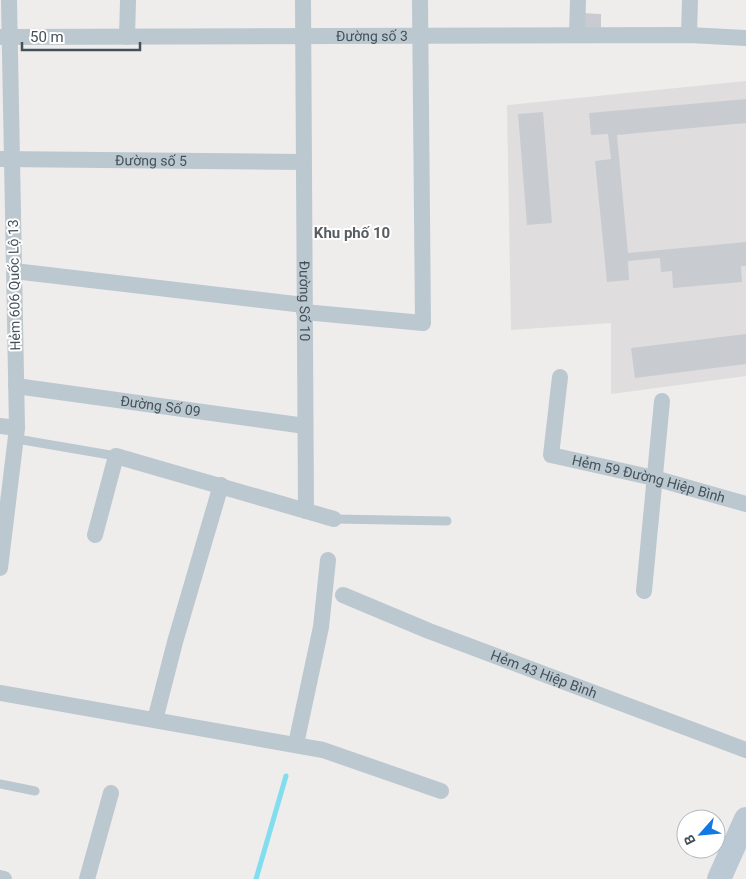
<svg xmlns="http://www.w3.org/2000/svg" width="746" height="879" font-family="Roboto,sans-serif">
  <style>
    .education { fill: #e0ddde }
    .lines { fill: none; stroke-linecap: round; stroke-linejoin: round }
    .stream { stroke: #82deef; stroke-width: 5 }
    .building { fill: #c8ccd1 }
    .service { stroke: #bcc8cf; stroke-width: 9 }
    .minor { stroke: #bcc8cf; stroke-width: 16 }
    .secondary { stroke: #bbc9d4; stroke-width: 24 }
    .labels { text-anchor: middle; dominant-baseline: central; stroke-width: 4; stroke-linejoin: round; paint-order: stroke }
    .street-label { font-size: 14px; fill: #44515a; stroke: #fff }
    .neighbourhood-label { font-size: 15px; font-weight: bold; fill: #585d61; stroke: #fff }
  </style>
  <rect width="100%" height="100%" fill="#efecec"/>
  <path class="education" d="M746,81V376L611,394V323L511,330L507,105Z"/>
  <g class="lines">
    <path class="stream" d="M256,879L286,776"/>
  </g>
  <path class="building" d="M581,13L601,14V32L581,31Z
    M746,99V123L617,135L628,253L746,242V266H741L742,282L673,288L672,271L661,272L660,258L628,261L629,280L607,282L595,161L611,159L608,134L591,135L589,113Z
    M543,112L552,223L527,225L518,114Z
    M746,334V364L635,378L631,348Z"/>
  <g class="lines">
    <path class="service" d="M17,439L116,456
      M334,519L447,521
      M0,784L35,791"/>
    <g class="minor">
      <path id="s1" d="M303,0L306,511"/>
      <path d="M577,35L578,0"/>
      <path d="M689,35L690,0"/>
      <path id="s2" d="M0,37L689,35L746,38"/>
      <path d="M127,37L128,0"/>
      <path id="s3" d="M0,159L303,162"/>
      <path d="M14,271L304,305"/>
      <path d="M304,312L423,323L420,0"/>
      <path id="s4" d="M560,377L551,455L654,478L746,504"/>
      <path id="s5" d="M16,386L305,426"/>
      <path d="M0,426L17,428"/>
      <path d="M95,535L116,456L334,519"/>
      <path d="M0,568L17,428L9,0"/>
      <path d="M644,591L662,401"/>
      <path id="s6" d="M343,595L429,631L746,750"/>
      <path d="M0,693L323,750L441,791"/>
      <path d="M155,720L175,642L221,485"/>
      <path d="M296,744L321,627L328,560"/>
      <path d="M0,878L4,879"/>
      <path d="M87,879L111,793"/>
    </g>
    <path class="secondary" d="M719,879L746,819"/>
  </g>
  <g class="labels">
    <g class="street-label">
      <text stroke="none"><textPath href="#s2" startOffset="372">Đường số 3</textPath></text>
      <text stroke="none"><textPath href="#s3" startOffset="151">Đường số 5</textPath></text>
      <text transform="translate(14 285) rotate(-91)">Hẻm 606 Quốc Lộ 13</text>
      <text stroke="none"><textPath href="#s1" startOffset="301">Đường Số 10</textPath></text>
      <text stroke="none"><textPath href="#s5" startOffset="146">Đường Số 09</textPath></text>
      <text stroke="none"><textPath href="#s4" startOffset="179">Hẻm 59 Đường Hiệp Bình</textPath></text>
      <text stroke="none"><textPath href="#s6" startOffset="216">Hẻm 43 Hiệp Bình</textPath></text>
    </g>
    <g class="neighbourhood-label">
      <text x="352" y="233">Khu phố 10</text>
    </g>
  </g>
  <g transform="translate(701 834) rotate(243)"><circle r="24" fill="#ffffff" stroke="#b4b9bd"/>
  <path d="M0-4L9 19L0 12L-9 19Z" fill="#1179e3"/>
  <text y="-8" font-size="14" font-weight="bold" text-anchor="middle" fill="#44515a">B</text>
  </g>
  <path d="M22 42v8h118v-8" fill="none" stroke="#44515a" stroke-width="2.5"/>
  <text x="30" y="42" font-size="15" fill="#44515a" stroke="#ffffff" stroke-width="4" paint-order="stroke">50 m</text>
</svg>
